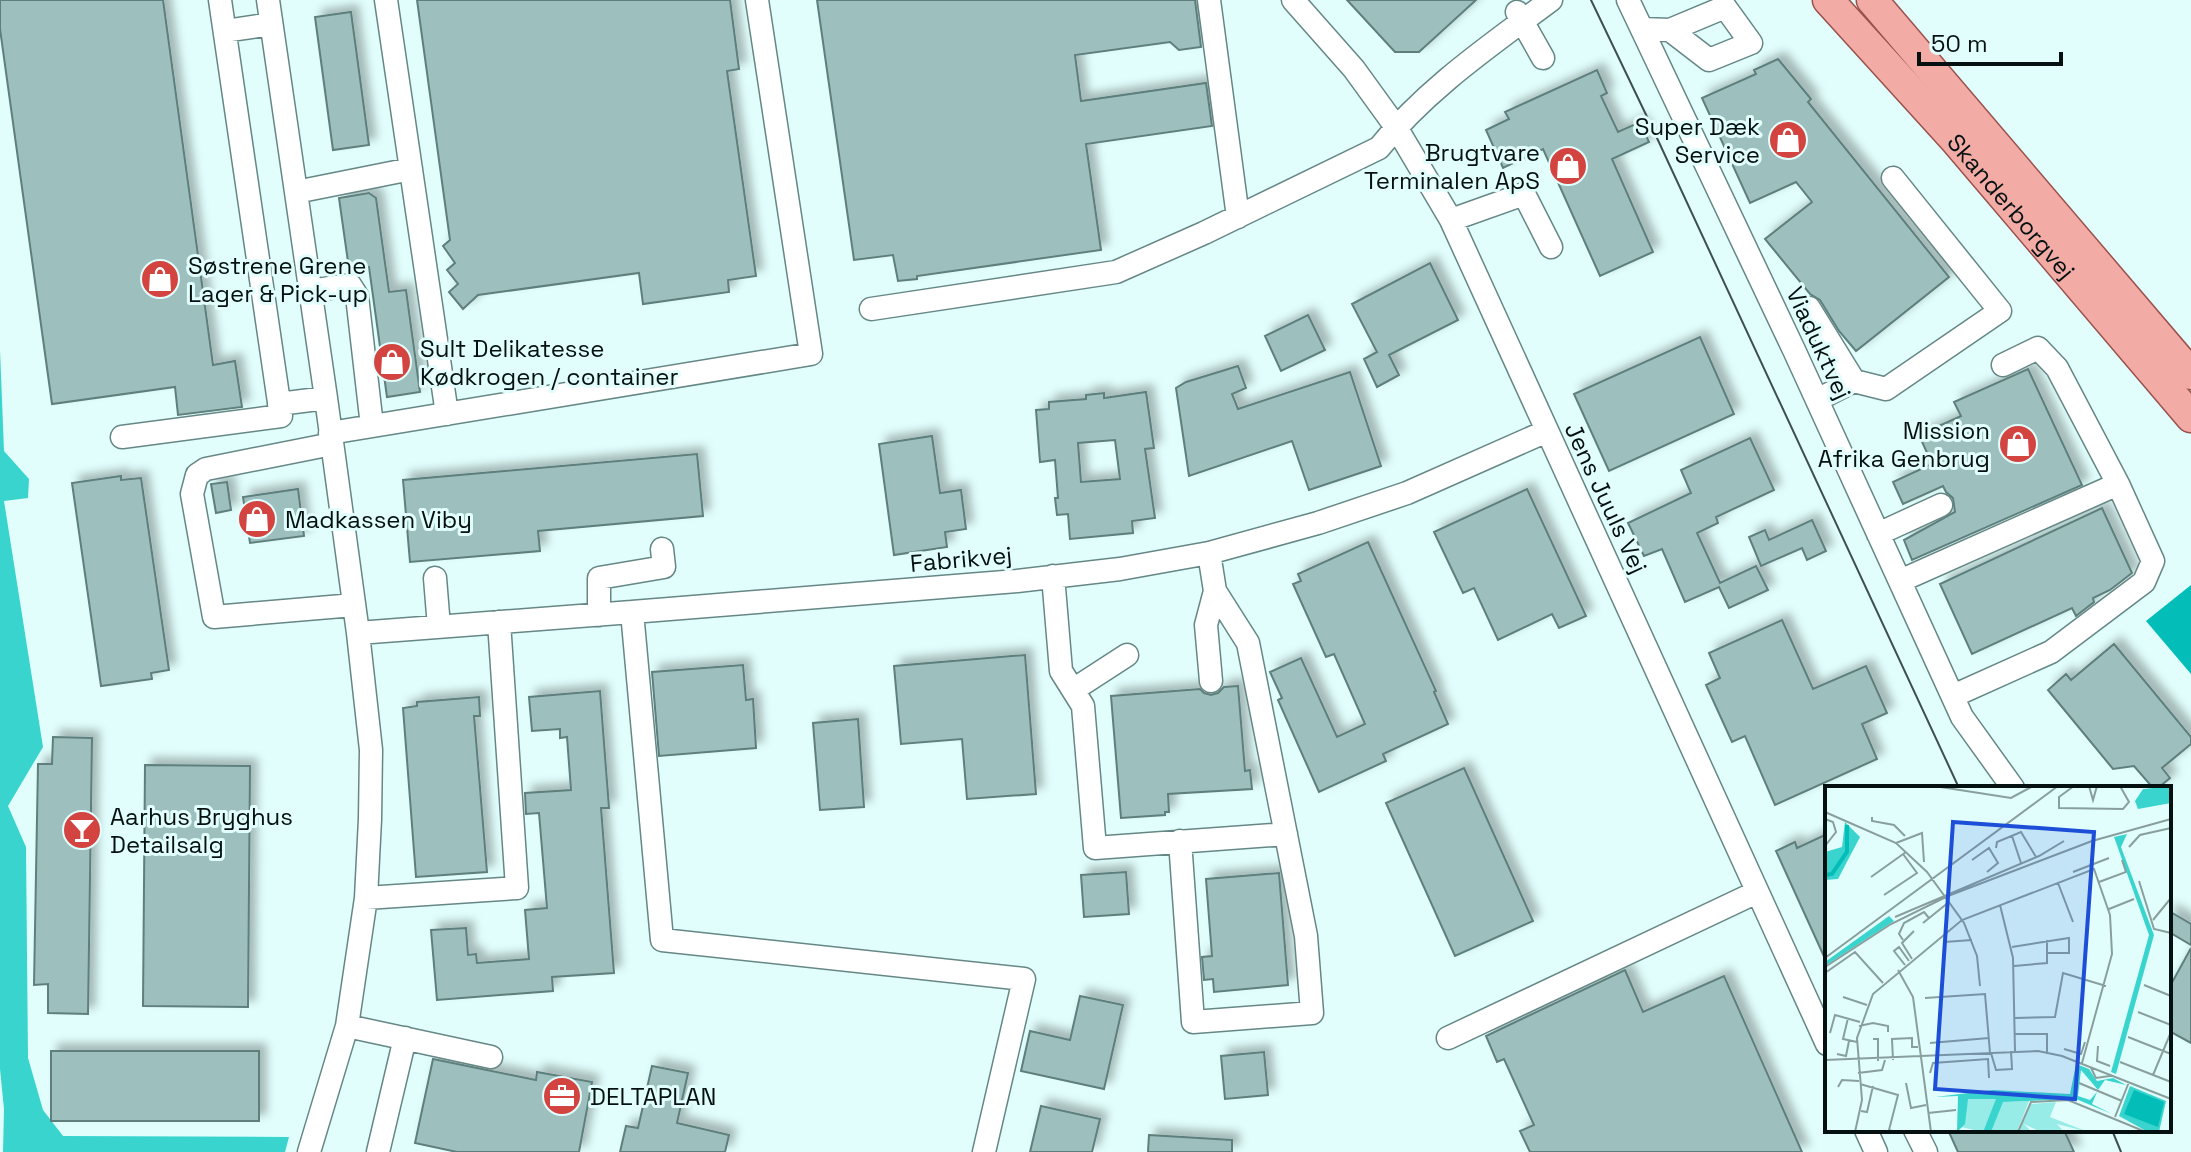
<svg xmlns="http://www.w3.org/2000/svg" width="2191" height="1152" font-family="'Space Grotesk',sans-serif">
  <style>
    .forest { fill: #3ad4ce }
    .water { fill: #03bdb8 }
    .building { fill: #9dc0be; stroke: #5e7f7d; stroke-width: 2; fill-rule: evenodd; filter: url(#shadow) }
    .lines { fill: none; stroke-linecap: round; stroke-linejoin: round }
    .minor-casing { stroke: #658785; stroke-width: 25 }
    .major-casing { stroke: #9a514c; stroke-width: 33 }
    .minor { stroke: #fff; stroke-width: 22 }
    .major { stroke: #f3aba6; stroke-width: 30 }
    .tram { stroke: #3e4f4e; stroke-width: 2 }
    .labels { text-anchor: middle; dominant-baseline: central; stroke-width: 6; stroke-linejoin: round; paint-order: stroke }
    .poi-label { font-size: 24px; fill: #051111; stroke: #e1fefc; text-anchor: start }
    .street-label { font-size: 24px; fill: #051111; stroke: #e1fefc }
    .inset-river { fill: none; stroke: #03bdb8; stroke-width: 4 }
    .inset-road { fill: none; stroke: #899f9e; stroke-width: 2 }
    .view { fill: #1d4ed8; fill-opacity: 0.15; stroke: #1d4ed8; stroke-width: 4 }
    .inset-edge { fill: none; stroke: #051111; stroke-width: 4 }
  </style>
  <defs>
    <filter id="shadow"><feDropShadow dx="7" dy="-7" stdDeviation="4" flood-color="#0004"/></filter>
  </defs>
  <rect width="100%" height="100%" fill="#e1fefc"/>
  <path class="forest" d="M0,350L4,451L29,479L28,498L4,501L43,747L8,806L26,847L28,1058L43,1110L63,1136L289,1137L285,1152H3L4,1109L0,1069Z"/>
  <path class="water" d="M2191,585V674L2146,621Z"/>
  <path class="building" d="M0,0H163L213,365L235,361L242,407L178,415L175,387L52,404L0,29Z
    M417,0H730L739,69L727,71L756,276L728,280L729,292L643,304L639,273L478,295L463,309L449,292L458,284L447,270L455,263L443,246L450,240Z
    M817,0H1195L1201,47L1179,50L1170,42L1075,55L1081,101L1206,83L1212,126L1086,144L1101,250L917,276V279L898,281L893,255L854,260Z
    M1347,0H1476L1419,52H1395Z
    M351,12L369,145L333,150L315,17Z
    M1778,59L1811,99L1808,102L1949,277L1856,351L1839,331L1820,300L1810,294L1765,239L1812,202L1796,182L1750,203L1702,98L1756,74L1754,70Z
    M1597,70L1607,93L1601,96L1618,132L1640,122L1649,142L1612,159L1653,252L1600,276L1543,149L1503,168L1486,130L1509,119L1505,112Z
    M369,193L376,198L389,292L406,290L420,392L387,397L369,267L349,269L339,198Z
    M1430,263L1458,320L1389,355L1399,375L1377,387L1364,359L1377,352L1352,304Z
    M1308,315L1325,350L1281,371L1265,336Z
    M1700,337L1734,414L1609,471L1574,394Z
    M1238,366L1246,388L1232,394L1238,409L1350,372L1381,466L1309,490L1292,441L1189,476L1176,388L1186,382Z
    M2028,369L2082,485L1912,560L1904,540L1955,512L1953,498L1946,492L1943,486L1903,504L1893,482L1932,464L1919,435L1961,416L1954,402Z
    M1146,392L1154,448L1145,449L1155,518L1132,521L1133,533L1070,539L1068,514L1057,515L1055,498H1058L1055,460L1040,462L1036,410L1049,409V402L1086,399V395L1104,393V398ZM1115,440L1120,479L1081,482L1078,443Z
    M932,436L940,493L961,490L966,529L945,532L947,547L894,555L879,444Z
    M1750,438L1774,490L1716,517L1718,523L1697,533L1720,583L1756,566L1768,590L1729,608L1719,587L1685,602L1662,549L1644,556L1628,523L1691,493L1681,470Z
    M697,454L703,516L538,531L540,551L410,562L403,480Z
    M121,476V480L141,478L169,670L151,673L152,679L101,686L72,483Z
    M227,482L231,510L216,513L211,484Z
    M298,489L304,536L250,543L243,497Z
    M1527,489L1586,616L1559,628L1552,614L1498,640L1474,588L1463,593L1434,532Z
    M2102,508L2132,573L2110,590L2093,598L2094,602L2076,616L2072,608L1972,654L1940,584Z
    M1812,520L1826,551L1807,560L1802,548L1761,566L1749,537L1765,530L1769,540Z
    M1368,542L1436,691L1434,692L1448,724L1383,754L1386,761L1319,792L1278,700L1282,698L1270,672L1301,658L1337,737L1365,724L1334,654L1326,657L1293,584L1301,581L1298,574Z
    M1782,620L1813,689L1866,666L1887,713L1862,724L1877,759L1775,805L1745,736L1732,742L1706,685L1720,678L1709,653Z
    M2114,644L2191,737V744L2162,768L2170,778L2158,788H2153L2134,766L2113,769L2048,690L2066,674L2071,680Z
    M1025,655L1036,794L967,799L962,739L901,744L894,666Z
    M743,665L746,700L753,699L756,748L659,756L652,672Z
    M1238,686L1245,771L1250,770L1252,789L1168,794L1169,812H1165V815L1121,818L1111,696L1200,689L1204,693L1211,695L1218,693L1224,687Z
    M600,691L609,808H601L614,973L552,977L553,991L437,1000L431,930L466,928L468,955L476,954L477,963L529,959L525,910L547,908L539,813L526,814L525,793L571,790L567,737L560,738V729L532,731L529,697Z
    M479,697L480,716H474L487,872L416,877L403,708L417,706V702Z
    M858,719L864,807L820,810L813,723Z
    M53,737L92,738L88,1014L48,1013V984L34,985L38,764H52Z
    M145,765L250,766L248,1007L143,1006Z
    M1464,768L1533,921L1455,956L1386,803Z
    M1827,834V963L1776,851L1795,842L1797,848Z
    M1126,872L1129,914L1084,917L1081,875Z
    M1279,873L1288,985L1214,992L1213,979L1204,980L1202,957L1212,956L1206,879Z
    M2169,911L2191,924V945L2169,932Z
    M2191,948V1043L2169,1031V988Z
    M1625,970L1643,1012L1724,976L1802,1152H1530L1520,1131L1534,1125L1504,1059L1497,1062L1486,1036Z
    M1080,996L1123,1005L1104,1089L1021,1071L1030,1031L1070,1040Z
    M51,1051H259V1121H51Z
    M1264,1052L1268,1095L1225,1099L1221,1056Z
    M433,1059L536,1080L537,1072L592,1082L579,1152H457L415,1143Z
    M652,1066L688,1073L677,1123L729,1135L725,1152H620L626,1126L638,1128Z
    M1041,1106L1100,1119L1092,1152H1030Z
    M1948,1130H2064L2074,1152H1958Z
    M1149,1135L1232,1140V1152H1148Z"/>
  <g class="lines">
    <defs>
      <path id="minor" d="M268,0L326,398L358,633L371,750L370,819L366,898L347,1026L309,1152
        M386,0L447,414
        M1209,0L1238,217
        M1293,0L1354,69L1396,127L1451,220L1827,1044
        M1628,0L1794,350L1962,717L2013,788
        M1517,12L1543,58
        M1642,29L1670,30L1725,7L1751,43L1709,60L1670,30
        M225,31L271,24
        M296,192L411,169
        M1451,220L1524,194L1551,247
        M310,291L350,285L357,296L372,426
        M1809,308L1854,381L1886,389L2000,311L1893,178
        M871,309L1116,272L1204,233L1379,148C1426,89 1491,45 1551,0
        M1817,400L1854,381
        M279,404L326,398
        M330,433L811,354L757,0
        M122,437L281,416L220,0
        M332,444L206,469L197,475L192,494L214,617L354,605
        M1878,534L1941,505
        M1053,576L1061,671L1083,706L1095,848L1286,834
        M435,578L439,627
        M1900,581L2118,484
        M632,612L662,940L1024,979L984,1152
        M599,615V578L664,567L662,549
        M358,633L632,612L1017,581L1120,569L1209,553L1318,523L1407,493L1547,431
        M1211,681L1206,625L1215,591
        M1073,690L1127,655
        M1953,696L2051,652L2144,582L2153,561L2118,484L2057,368L2038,348L2003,365
        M1180,841L1193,1022L1312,1013L1306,936L1248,643L1215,591L1209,553
        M366,898L517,888L499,622
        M347,1026L491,1057
        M1448,1038L1757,892
        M1866,1130L1876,1152
        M1915,1130L1926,1152
        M378,1152L405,1038"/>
      <g id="major">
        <path id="s1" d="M1828,0L1957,142L2191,417"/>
        <path d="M1872,0L2191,374"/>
      </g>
    </defs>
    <use href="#minor" class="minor-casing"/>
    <use href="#major" class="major-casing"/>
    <use href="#minor" class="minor"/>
    <use href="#major" class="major"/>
    <path class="tram" d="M1591,0L1650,123L1959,788
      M2112,1130L2121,1152"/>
  </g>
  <defs>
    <symbol id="shop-disc" viewBox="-11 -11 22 22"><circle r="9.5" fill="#d34441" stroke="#e1fefc"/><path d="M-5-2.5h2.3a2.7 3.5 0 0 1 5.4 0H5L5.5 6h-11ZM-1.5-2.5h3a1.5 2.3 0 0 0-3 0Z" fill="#fff"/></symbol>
    <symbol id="bar-disc" viewBox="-11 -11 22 22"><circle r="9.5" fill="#d34441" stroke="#e1fefc"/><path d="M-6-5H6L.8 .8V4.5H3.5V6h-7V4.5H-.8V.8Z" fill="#fff"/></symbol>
    <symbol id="office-disc" viewBox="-11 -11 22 22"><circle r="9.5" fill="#d34441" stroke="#e1fefc"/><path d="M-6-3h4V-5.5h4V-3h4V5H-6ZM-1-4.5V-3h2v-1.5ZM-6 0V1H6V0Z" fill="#fff"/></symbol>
  </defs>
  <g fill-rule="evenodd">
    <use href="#shop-disc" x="1766" y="118" width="44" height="44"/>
    <use href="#shop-disc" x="1546" y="144" width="44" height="44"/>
    <use href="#shop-disc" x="138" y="257" width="44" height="44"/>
    <use href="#shop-disc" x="370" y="340" width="44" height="44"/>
    <use href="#shop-disc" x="1996" y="422" width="44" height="44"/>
    <use href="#shop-disc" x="235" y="497" width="44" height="44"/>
    <use href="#bar-disc" x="60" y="808" width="44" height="44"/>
    <use href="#office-disc" x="540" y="1074" width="44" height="44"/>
  </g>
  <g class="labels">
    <g class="poi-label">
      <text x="1760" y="126" text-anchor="end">Super Dæk<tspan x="1760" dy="28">Service</tspan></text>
      <text x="1540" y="152" text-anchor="end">Brugtvare<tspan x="1540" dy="28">Terminalen ApS</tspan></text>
      <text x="188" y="265">Søstrene Grene<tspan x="188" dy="28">Lager &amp; Pick-up</tspan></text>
      <text x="420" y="348">Sult Delikatesse<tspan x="420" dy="28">Kødkrogen / container</tspan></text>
      <text x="1990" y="430" text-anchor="end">Mission<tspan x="1990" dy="28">Afrika Genbrug</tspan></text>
      <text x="285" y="519">Madkassen Viby</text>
      <text x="110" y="816">Aarhus Bryghus<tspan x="110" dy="28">Detailsalg</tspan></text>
      <text x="590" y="1096">DELTAPLAN</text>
    </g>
    <g class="street-label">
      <text stroke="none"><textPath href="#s1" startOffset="276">Skanderborgvej</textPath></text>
      <text transform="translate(1819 343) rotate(65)">Viaduktvej</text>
      <text transform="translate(1606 498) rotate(65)">Jens Juuls Vej</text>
      <text transform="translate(961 559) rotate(-5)">Fabrikvej</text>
    </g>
  </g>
  <g transform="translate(1825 786)">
    <rect width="346" height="346" fill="#e1fefc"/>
    <path d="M142,313H172L158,346L136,341ZM204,315L192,346H166L177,316ZM231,316L225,331L263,346L232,338L239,346H216L199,338L207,346H194L206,318Z" fill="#97ece8"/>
    <path d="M346,0V17L313,23L310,15L318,3ZM20,36L35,51L13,93L0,94V66L17,61ZM302,48L296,61L329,149L291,288L286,286L324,149L289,51ZM64,130L69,135L0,180V176ZM251,278L264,283L272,295L288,292L301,299L280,294L273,304L256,284L253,310L265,314L272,306L267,318L287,328L251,313L178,316L166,346H158L171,313H143L140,338L132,346L133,310L110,311L168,304L245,308ZM305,300L341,315L334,346H323L294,330Z" fill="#3ad4ce"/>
    <path d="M309,304L339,316L333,341L299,328Z" fill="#03bdb8"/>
    <path class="inset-river" d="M0,89L7,88L22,66V39"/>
    <path class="inset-road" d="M109,0L186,12L208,0M249,0L234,11V22L298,23L304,16L295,0M264,0L268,14L272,0M0,26L71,57L102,86L139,137L152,170L155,200M47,31V35L69,39L80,50M0,33L8,36L11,46L0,60M187,50L196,77M71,57L97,47L99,76M304,61L315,49L346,42M171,62L172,56L196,46L211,71M147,74L164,62L173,77L162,86M248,86L284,72M46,91L81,66M314,95L329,143L346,147M274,96L301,86L297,74M233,97L248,136M59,109L92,87L78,68M175,119L188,172L190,265M284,123L309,113M70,131L214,70L239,55M328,134L346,112M98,137L124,116M78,154L74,148L79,137L99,126L104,132M119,156L147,154M187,161L244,152V167H222M0,172L233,0M87,173L77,157L89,145M80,179L69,165L74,161L84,175M189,180L222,177V154M0,181L66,138L123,110L267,55L346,33M73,184L88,211L106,346M0,187L30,166L58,197M319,199L346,210M18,211L42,219M100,212L160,208L165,267M313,226L346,239M23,232L18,253L32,256M190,232L230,231L238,187L281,200M34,240L48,237L63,240V246M5,247L10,229L35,236M190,248H222V266M303,251L346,268M48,253H53V275M105,257L164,252M273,260L272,275L285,280M239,263L256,268L260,256M166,267L171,284L187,283L186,265M12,268L21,270L24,255M0,274L213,265L237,270L346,313M68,274L67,253L87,252V261H93M295,276L346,296M266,282L271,292L285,290M33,287L57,284L60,274M105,287L108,277L163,273L164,292M328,289L346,246M81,297L86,322L101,319M254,297L297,315M35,298L73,309L64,344L70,346M13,301L17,294L34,295M36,325L42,326L48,300M103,327L131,324M290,331L304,296M30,346L37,314L32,252L48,208L137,134L269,83L285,129L287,168L257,277M193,346L206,316L243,314L321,346"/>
    <path class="view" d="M128,36L269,46L250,313L110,303Z"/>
    <rect width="346" height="346" class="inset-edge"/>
  </g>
  <path d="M1919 52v12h142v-12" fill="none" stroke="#051111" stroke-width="4"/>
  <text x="1931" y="52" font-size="24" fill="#051111" stroke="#e1fefc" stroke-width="6" paint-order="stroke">50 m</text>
</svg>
